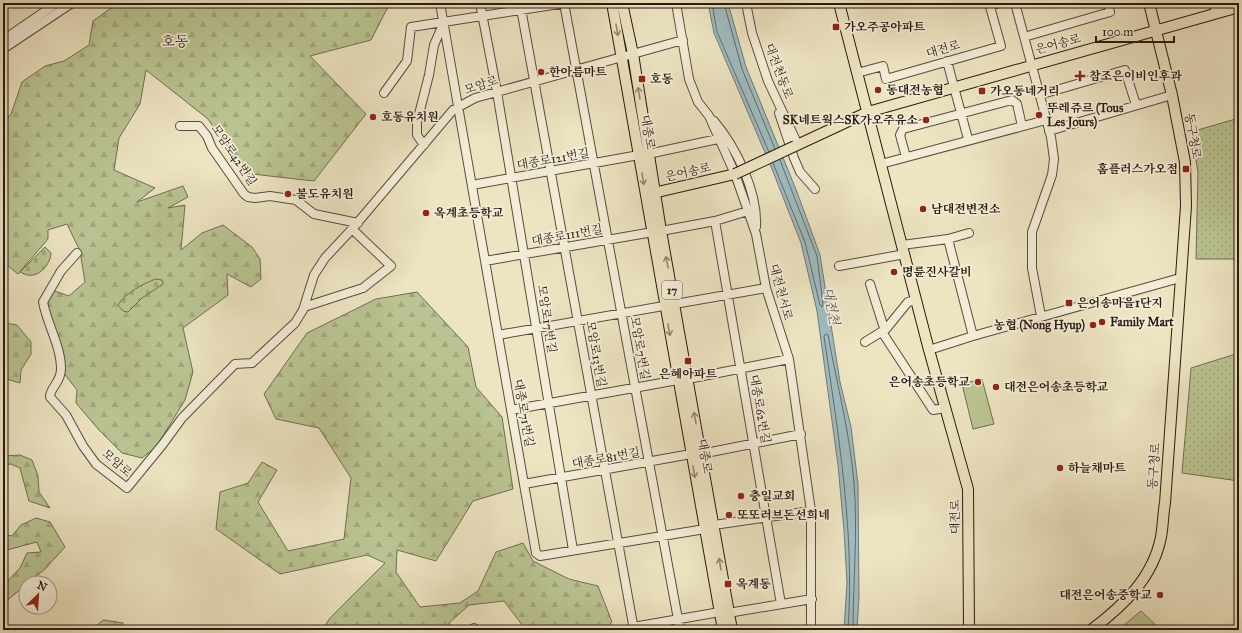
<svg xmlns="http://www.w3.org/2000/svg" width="1242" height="633" font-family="'IM FELL Great Primer','Noto Serif KR',serif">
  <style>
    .grass { fill: #bac492; stroke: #716e51 }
    .forest { fill: url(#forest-firs); stroke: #716e51 }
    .cemetery { fill: url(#cemetery-stones); stroke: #716e51 }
    .park { fill: url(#park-dots); stroke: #716e51 }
    .water { fill: #a0bbc0; stroke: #707a7a }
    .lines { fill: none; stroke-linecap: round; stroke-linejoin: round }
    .shore { stroke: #646a68; stroke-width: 1 }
    .minor-casing { stroke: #594c3c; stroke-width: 10 }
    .major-casing { stroke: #281910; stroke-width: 12 }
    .minor { stroke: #f3edd7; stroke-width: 8 }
    .major { stroke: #ede4c2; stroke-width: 10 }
    .major-bridge-casing { stroke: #281910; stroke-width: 12; stroke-linecap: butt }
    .major-bridge { stroke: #ede4c2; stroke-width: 10 }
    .oneway { stroke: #948972 }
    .poi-dot { fill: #8f2418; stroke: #f3edd7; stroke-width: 1.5 }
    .labels { text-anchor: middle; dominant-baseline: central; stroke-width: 3.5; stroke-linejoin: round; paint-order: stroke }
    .shield { fill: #f3edd7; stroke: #65594c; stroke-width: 1 }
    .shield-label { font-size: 11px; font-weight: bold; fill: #281910 }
    .poi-label { font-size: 12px; font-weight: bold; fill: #281910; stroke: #f3edd7; text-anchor: start }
    .street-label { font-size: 12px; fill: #281910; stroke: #f3edd7 }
    .water-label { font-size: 13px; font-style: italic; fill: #52524e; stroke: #f3edd7 }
    .quarter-label { font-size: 14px; fill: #281910; stroke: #f3edd7 }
  </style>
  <defs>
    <pattern id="forest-firs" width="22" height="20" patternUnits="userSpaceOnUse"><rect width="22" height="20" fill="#bac492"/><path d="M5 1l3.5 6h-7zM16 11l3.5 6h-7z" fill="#a0a87d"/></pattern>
    <pattern id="cemetery-stones" width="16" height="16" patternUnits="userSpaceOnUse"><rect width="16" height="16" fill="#bac492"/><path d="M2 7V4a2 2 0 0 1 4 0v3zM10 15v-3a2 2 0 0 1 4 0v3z" fill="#a0a87d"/></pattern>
    <pattern id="park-dots" width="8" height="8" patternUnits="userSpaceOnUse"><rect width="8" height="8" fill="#bac492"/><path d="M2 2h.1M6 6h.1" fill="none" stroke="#a0a87d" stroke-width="1.8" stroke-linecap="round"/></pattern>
  </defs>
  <rect width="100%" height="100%" fill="#ede4c2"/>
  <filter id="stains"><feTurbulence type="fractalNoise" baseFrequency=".005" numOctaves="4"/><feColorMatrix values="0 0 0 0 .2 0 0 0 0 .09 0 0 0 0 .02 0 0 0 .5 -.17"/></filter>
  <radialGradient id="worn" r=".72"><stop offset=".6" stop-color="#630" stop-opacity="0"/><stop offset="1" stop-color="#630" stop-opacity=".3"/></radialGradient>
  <path class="grass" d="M982,379L994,424L973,429L962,384Z
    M1141,611L1161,630H1118Z"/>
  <path class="forest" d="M118,3H390L371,40L310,56L366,114L314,181L243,173L208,119L146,70L140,104L119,138L114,170L155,188L137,202L183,186L188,197L168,208L185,205L181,250L202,233L223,225L252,247L260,259L261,279L251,287L227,274L228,295L183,328L193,372L185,400L156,447L142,458L122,453L99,430L76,403L77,390L63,372L58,336L42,312L49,289L69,296L85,282L80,251L67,224L48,230V239L18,274L3,262V124L11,114L22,82L45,66L64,61L89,45L93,21Z
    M417,292L468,347L476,387L502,417L513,489L473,501L436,561L397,550L396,572L420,607L460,603L478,591L496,552L523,543L533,561L569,579L598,586L612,622L605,630H526L504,601L469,605L449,623L454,630H322L330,618L385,563L367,555L280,574L216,529L220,492L248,483L262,462L277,470L258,502L288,551L344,539L351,478L319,428L276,419L264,394L307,333L376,299Z
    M4,323L17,325L31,342V354L21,370L20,383L3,378V349H8Z
    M20,455L32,460L38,476L39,492L50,508L29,501L20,468L11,464L3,465V456Z
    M36,518L50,522L65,547L45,569L4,603L3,586L20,568L27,553L41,552L37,542L3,551V534L12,536L21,525Z
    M103,620L123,623V630H92Z"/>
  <path class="cemetery" d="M45,247L51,253C51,262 42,274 33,275C28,276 24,274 20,272Z
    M156,279L162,280L163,284L142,298L128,312L123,311L118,305C124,294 144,283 156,279Z"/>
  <path class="park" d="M1239,118V259H1196L1198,172L1191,132Z
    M1239,353V481L1182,473L1191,368Z"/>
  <path class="water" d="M708,3H728L746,67L797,192L820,255L840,382L851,427L858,484L859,597L857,630H844L847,583L844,530L838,465L817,311L801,243L772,169L714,33Z"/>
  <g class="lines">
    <path class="shore" d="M712,3L717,32L769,152
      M724,3L742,69L775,149
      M773,163L805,242L820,305L822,307L823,304L817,256L780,160
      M848,630C855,532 838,433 824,336L826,334L828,335C837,385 850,433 854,483C858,532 853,581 853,630"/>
    <defs>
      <path id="minor" d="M440,3L536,553L540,556L705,529
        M480,3L497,92L573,550
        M520,3L634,630
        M564,3L680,630
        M676,3L689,79L698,102L709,116L735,174L756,234L766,288L789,359L811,511V630
        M746,3L752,33L768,81L798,145
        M1015,3L1051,137L1054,159L1052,175L1032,232V268L1041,316
        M1213,3L1217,13
        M990,6L999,3
        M1024,37L1110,12L1108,3
        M3,40L57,3
        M3,49L72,3
        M947,61L968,139
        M857,73L883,66L886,79L1001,46L989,3
        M384,93L407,61L411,27L566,3
        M1039,95L1125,70L1136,105
        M779,113L794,158L800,172L815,189
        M714,121C736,147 758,192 756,227
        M180,126H199L207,136L212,148L244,194L248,197L255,198L270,196L296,200L314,214L358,223
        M1049,131L1172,95
        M424,145L417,135V122L429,75L434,45L444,22
        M648,154L718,139
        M906,157L900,135L903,129L1012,100L1017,104L1022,126
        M881,164L1046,120
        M472,185L639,155
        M715,221L781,604
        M661,231L715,221L748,211
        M948,239L973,336
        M902,245L948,239L969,233
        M77,253L61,271L43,302C47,324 61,346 61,369C61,383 50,387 50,397L66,415L83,446L96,464L127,488L163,444L182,418L235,364L252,363L295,323L303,310L314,275L325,258L353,228L453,110L475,98L683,40
        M485,261L653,232
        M839,266L905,254
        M870,284L883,325L886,329
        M304,307L363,288L391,266L352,229
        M882,332L933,410L945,408
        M498,335L766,288
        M865,342L886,329L908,302L916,300
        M929,350L973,336L1180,278
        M688,379L789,359
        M511,410L678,380
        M701,454L801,434
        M524,484L691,454
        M714,525L811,511
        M728,613L812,599
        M633,627L720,612
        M472,630L474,628L476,630"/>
      <path id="major" d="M612,3L723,630
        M622,3L633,54L661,231L732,630
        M839,3L929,350L968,489L969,630
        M795,146L868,112L1239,7
        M649,194L735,174
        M1091,630C1123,606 1153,578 1161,537C1163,526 1163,514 1165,503L1186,206L1185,162L1172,95L1149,3"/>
    </defs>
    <use href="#minor" class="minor-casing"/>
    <use href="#major" class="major-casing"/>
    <use href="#minor" class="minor"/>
    <use href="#major" class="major"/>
    <defs>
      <path id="major-bridge" d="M735,174L795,146"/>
    </defs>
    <use href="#major-bridge" class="major-bridge-casing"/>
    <use href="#major-bridge" class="major-bridge"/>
  </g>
  <defs><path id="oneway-shaft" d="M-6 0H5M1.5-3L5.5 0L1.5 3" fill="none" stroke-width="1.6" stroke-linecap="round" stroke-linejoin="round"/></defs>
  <g class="oneway">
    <use href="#oneway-shaft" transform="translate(617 30) rotate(80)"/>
    <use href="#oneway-shaft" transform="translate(639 93) rotate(-99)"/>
    <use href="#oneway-shaft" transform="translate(643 179) rotate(80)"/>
    <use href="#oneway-shaft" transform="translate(667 262) rotate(-101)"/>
    <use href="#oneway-shaft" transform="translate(669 330) rotate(80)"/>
    <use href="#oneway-shaft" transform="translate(695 418) rotate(-100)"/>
    <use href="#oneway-shaft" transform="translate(694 472) rotate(80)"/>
    <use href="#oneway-shaft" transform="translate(720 564) rotate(-99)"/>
  </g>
  <g class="poi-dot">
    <rect x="832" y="23" width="8" height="8" rx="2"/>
    <circle cx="541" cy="72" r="4"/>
    <path d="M1078 70h4v4h4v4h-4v4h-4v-4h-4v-4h4z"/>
    <rect x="638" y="75" width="8" height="8" rx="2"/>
    <circle cx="878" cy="90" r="4"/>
    <rect x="978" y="87" width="8" height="8" rx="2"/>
    <circle cx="1039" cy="115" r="4"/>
    <circle cx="373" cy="117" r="4"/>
    <circle cx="926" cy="120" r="4"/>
    <rect x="1182" y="165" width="8" height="8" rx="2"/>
    <circle cx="288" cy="194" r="4"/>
    <circle cx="923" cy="209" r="4"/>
    <circle cx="426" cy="213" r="4"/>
    <circle cx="894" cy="272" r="4"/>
    <rect x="1065" y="299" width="8" height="8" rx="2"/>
    <circle cx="1102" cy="322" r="4"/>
    <circle cx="1093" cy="325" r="4"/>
    <rect x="684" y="357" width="8" height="8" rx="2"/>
    <circle cx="978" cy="382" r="4"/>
    <circle cx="996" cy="387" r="4"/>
    <circle cx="1060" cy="468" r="4"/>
    <circle cx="741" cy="496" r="4"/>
    <circle cx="729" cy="515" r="4"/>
    <rect x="724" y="580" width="8" height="8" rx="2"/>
    <circle cx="1160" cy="595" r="4"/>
  </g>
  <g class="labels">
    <rect class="shield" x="662" y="281" width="20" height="18" rx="3"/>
    <g class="shield-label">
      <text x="672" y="290">17</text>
    </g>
    <g class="poi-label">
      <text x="844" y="27">가오주공아파트</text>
      <text x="549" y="72">한아름마트</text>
      <text x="1089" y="76">참조은이비인후과</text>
      <text x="650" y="79">호동</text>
      <text x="886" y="90">동대전농협</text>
      <text x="990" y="91">가오동네거리</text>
      <text x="1047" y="108">뚜레쥬르 (Tous<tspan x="1047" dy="14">Les Jours)</tspan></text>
      <text x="381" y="117">호동유치원</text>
      <text x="918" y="120" text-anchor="end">SK네트웍스SK가오주유소</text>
      <text x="1178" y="169" text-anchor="end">홈플러스가오점</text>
      <text x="296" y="194">불도유치원</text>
      <text x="931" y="209">남대전변전소</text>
      <text x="434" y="213">옥계초등학교</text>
      <text x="902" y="272">명륜진사갈비</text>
      <text x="1077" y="303">은어송마을1단지</text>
      <text x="1110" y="322">Family Mart</text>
      <text x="1085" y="325" text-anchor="end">농협 (Nong Hyup)</text>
      <text x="688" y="374" text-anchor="middle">은혜아파트</text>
      <text x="970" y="382" text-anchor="end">은어송초등학교</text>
      <text x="1004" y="387">대전은어송초등학교</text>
      <text x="1068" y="468">하늘채마트</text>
      <text x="749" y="496">충일교회</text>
      <text x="737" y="515">또또러브돈선희네</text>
      <text x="736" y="584">옥계동</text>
      <text x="1152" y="595" text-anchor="end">대전은어송중학교</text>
    </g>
    <g class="street-label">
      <text transform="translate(1058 44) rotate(-15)">은어송로</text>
      <text transform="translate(943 49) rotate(-16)">대전로</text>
      <text transform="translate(779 71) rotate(69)">대전천동로</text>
      <text transform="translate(481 85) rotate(-18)">모암로</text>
      <text transform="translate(648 132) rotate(80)">대종로</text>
      <text transform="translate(1193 136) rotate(80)">동구청로</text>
      <text transform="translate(234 155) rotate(56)">모암로42번길</text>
      <text transform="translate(553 159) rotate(-10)">대종로121번길</text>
      <text transform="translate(688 172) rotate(-13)">은어송로</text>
      <text transform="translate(567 235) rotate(-10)">대종로111번길</text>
      <text transform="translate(781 292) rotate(75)">대전천서로</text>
      <text transform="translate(547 319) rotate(81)">모암로17번길</text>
      <text transform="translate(640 348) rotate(80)">모암로7번길</text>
      <text transform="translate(596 354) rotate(80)">모암로13번길</text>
      <text transform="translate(760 409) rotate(80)">대종로62번길</text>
      <text transform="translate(524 413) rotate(80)">대종로71번길</text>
      <text transform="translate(705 456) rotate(80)">대종로</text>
      <text transform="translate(606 458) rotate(-10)">대종로81번길</text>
      <text transform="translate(117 463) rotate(41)">모암로</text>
      <text transform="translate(1154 466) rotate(-86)">동구청로</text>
      <text transform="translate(955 517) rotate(-90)">대전로</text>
    </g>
    <g class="water-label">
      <text transform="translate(831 306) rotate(79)">대전천</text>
    </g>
    <g class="quarter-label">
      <text x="175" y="41">호동</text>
    </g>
  </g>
  <rect width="1242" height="633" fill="none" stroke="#ede4c2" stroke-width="16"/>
  <rect x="4" y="4" width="1234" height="625" fill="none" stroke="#281910" stroke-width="2"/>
  <rect x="8" y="8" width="1226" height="617" fill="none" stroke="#281910"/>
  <g transform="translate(38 595) rotate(25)"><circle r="19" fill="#f3edd7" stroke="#a29887"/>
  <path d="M0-3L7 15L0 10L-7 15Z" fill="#8f2418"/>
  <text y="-6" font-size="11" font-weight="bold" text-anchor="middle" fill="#281910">N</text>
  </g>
  <path d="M1096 36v6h78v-6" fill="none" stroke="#281910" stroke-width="2"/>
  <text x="1102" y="36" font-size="12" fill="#281910" stroke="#f3edd7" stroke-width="3" paint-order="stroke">100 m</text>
  <rect width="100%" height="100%" filter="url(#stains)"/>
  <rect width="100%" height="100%" fill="url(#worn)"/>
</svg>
